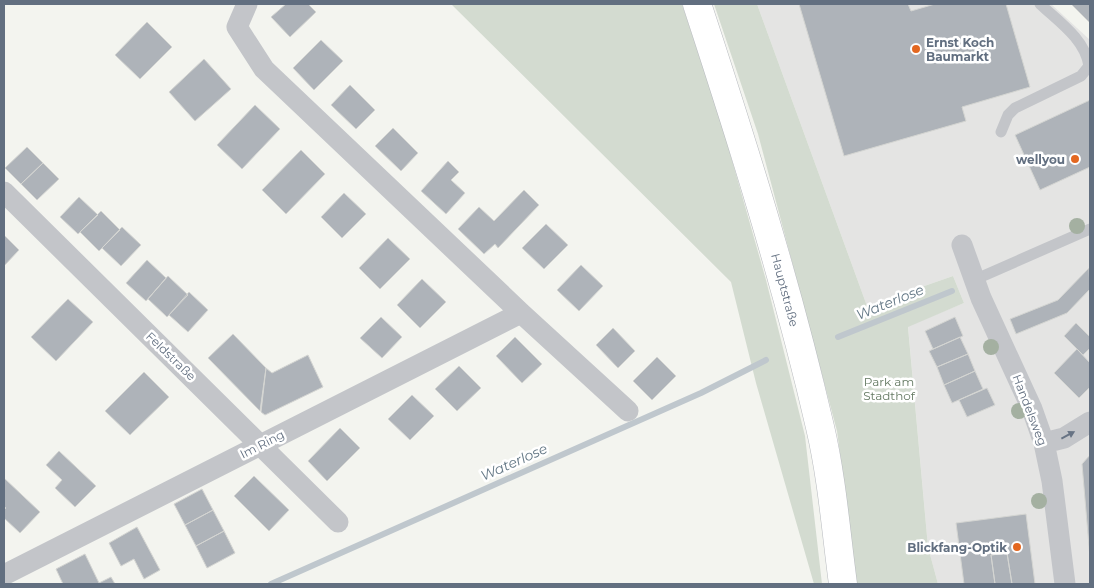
<svg xmlns="http://www.w3.org/2000/svg" width="1094" height="588" font-family="Montserrat,sans-serif">
  <style>
    .built { fill: #e4e4e3 }
    .green { fill: #d3dbd0 }
    .lines { fill: none; stroke-linecap: round; stroke-linejoin: round }
    .stream { stroke: #bfc7cd; stroke-width: 6 }
    .building { fill: #aeb3b9; stroke: #d4d5d2 }
    .secondary-casing { stroke: #b7babf; stroke-width: 29 }
    .service { stroke: #c3c5c9; stroke-width: 11 }
    .minor { stroke: #c3c5c9; stroke-width: 21 }
    .secondary { stroke: #fff; stroke-width: 28 }
    .tree { fill: #a4b0a1 }
    .oneway { fill: #677384 }
    .poi-dot { fill: #e36720; stroke: #fff; stroke-width: 2 }
    .labels { text-anchor: middle; dominant-baseline: central; stroke-width: 5; stroke-linejoin: round; paint-order: stroke }
    .poi-label { font-size: 12px; font-weight: bold; fill: #626f80; stroke: #fff; text-anchor: end }
    .street-label { font-size: 12px; fill: #626f80; stroke: #fff }
    .park-label { font-size: 12px; fill: #637861; stroke: #fff }
    .water-label { font-size: 14px; font-style: italic; fill: #637785; stroke: #fff }
  </style>
  <rect width="100%" height="100%" fill="#f3f4ef"/>
  <path class="built" d="M757,4H1051L1090,40V584H938L928,547L908,326L964,303L953,276L867,306Z"/>
  <path class="green" d="M451,4H682L722,125L766,280L805,436L822,584H814L756,383L731,282Z
    M714,4H757L867,306L953,276L964,303L908,327L928,547L938,584H857L837,431L758,134Z"/>
  <g class="lines">
    <path class="stream" d="M838,337L952,291
      M271,584L701,393L766,360"/>
  </g>
  <path class="building" d="M286,4H308L316,12L290,37L271,17Z
    M799,4H908L911,11L935,4H1006L1030,87L962,107L966,121L844,156Z
    M1071,4H1090V23Z
    M147,22L172,47L140,79L115,55Z
    M321,40L343,61L314,90L293,68Z
    M204,59L231,89L195,121L169,92Z
    M350,85L375,110L356,129L331,105Z
    M1090,100V167L1040,190L1015,135Z
    M255,105L280,129L242,169L217,145Z
    M393,128L418,153L401,171L375,146Z
    M27,147L43,163L21,184L5,168Z
    M301,150L325,174L286,214L262,190Z
    M448,161L459,172L451,180L465,193L446,214L421,191Z
    M43,163L59,179L37,200L21,184Z
    M524,190L539,205L498,248L495,244L484,254L458,229L479,207L494,221Z
    M344,193L366,214L342,238L321,217Z
    M79,197L98,215L78,234L60,217Z
    M101,211L120,230L99,251L80,232Z
    M546,224L568,245L544,269L522,248Z
    M122,227L141,245L121,266L102,248Z
    M4,235L19,250L4,266Z
    M388,238L410,259L380,289L359,268Z
    M147,260L166,278L146,301L126,283Z
    M581,265L603,286L579,311L557,290Z
    M1089,268L1090,289L1067,313L1016,334L1010,319L1058,300Z
    M168,276L188,295L167,317L148,299Z
    M422,279L446,302L420,328L397,305Z
    M189,292L208,310L188,332L169,315Z
    M68,299L93,322L56,361L31,337Z
    M381,317L402,337L382,358L360,338Z
    M955,317L963,336L933,349L925,331Z
    M1076,323L1090,337V348L1083,355L1064,336Z
    M613,328L635,351L618,368L596,345Z
    M233,334L266,368L260,411L208,358Z
    M515,337L542,364L522,383L496,356Z
    M960,337L968,354L937,367L929,351Z
    M1077,349L1090,363V387L1079,398L1054,373Z
    M968,354L975,371L944,385L937,367Z
    M308,355L323,387L265,415L261,412L266,368L272,373Z
    M657,357L676,376L652,400L633,381Z
    M459,366L481,388L457,411L435,389Z
    M975,371L983,389L952,403L944,385Z
    M144,372L169,397L130,435L105,411Z
    M987,388L995,405L967,417L959,400Z
    M412,395L434,416L410,440L388,419Z
    M340,428L360,448L327,481L308,461Z
    M59,451L96,486L75,507L55,488L62,480L46,465Z
    M1090,455V558L1082,464Z
    M254,476L289,510L269,531L234,496Z
    M4,478L40,512L20,533L4,518V510L6,508L4,506Z
    M202,489L213,510L185,525L174,504Z
    M213,510L224,531L196,546L185,525Z
    M1026,514L1035,584H1012L1007,553L991,555L995,584H964L956,523Z
    M137,527L160,570L144,579L134,559L121,566L109,543Z
    M224,531L235,553L207,568L196,546Z
    M1007,553L1012,584H995L991,555Z
    M85,554L99,583L111,577L115,584H63L56,569Z"/>
  <g class="lines">
    <defs>
      <path id="secondary" d="M697,4C743,144 787,284 820,427C832,478 836,532 843,584"/>
    </defs>
    <use href="#secondary" class="secondary-casing"/>
    <path class="service" d="M1001,132L1008,115L1015,108L1081,76L1089,66C1085,39 1058,21 1040,4
      M974,280L1090,229"/>
    <path class="minor" d="M247,4L237,27L264,69L521,313L628,411
      M4,192L338,522
      M962,245L981,298L1032,409L1044,443L1052,481L1065,584
      M1044,443L1064,438L1090,422
      M4,575L521,313"/>
    <use href="#secondary" class="secondary"/>
  </g>
  <g class="tree">
    <circle cx="1077" cy="226" r="8"/>
    <circle cx="991" cy="347" r="8"/>
    <circle cx="1019" cy="411" r="8"/>
    <circle cx="1039" cy="501" r="8"/>
  </g>
  <defs><path id="oneway-solid" d="M-6-.8H1V-3.2L6.5 0L1 3.2V.8H-6Z" transform="scale(1.25)"/></defs>
  <use class="oneway" href="#oneway-solid" transform="translate(1068 435) rotate(-28)"/>
  <g class="poi-dot">
    <circle cx="916" cy="49" r="5"/>
    <circle cx="1075" cy="159" r="5"/>
    <circle cx="1017" cy="547" r="5"/>
  </g>
  <g class="labels">
    <g class="poi-label">
      <text x="926" y="42" text-anchor="start">Ernst Koch<tspan x="926" dy="14">Baumarkt</tspan></text>
      <text x="1065" y="159">wellyou</text>
      <text x="1007" y="547">Blickfang-Optik</text>
    </g>
    <g class="street-label">
      <text transform="translate(785 290) rotate(75)">Hauptstraße</text>
      <text transform="translate(171 356) rotate(44)">Feldstraße</text>
      <text transform="translate(1030 410) rotate(69)">Handelsweg</text>
      <text transform="translate(262 444) rotate(-27)">Im Ring</text>
    </g>
    <g class="park-label">
      <text x="889" y="381">Park am<tspan x="889" dy="14">Stadthof</tspan></text>
    </g>
    <g class="water-label">
      <text transform="translate(890 302) rotate(-22)">Waterlose</text>
      <text transform="translate(514 462) rotate(-24)">Waterlose</text>
    </g>
  </g>
  <rect width="1094" height="588" fill="none" stroke="#626f80" stroke-width="10"/>
</svg>
